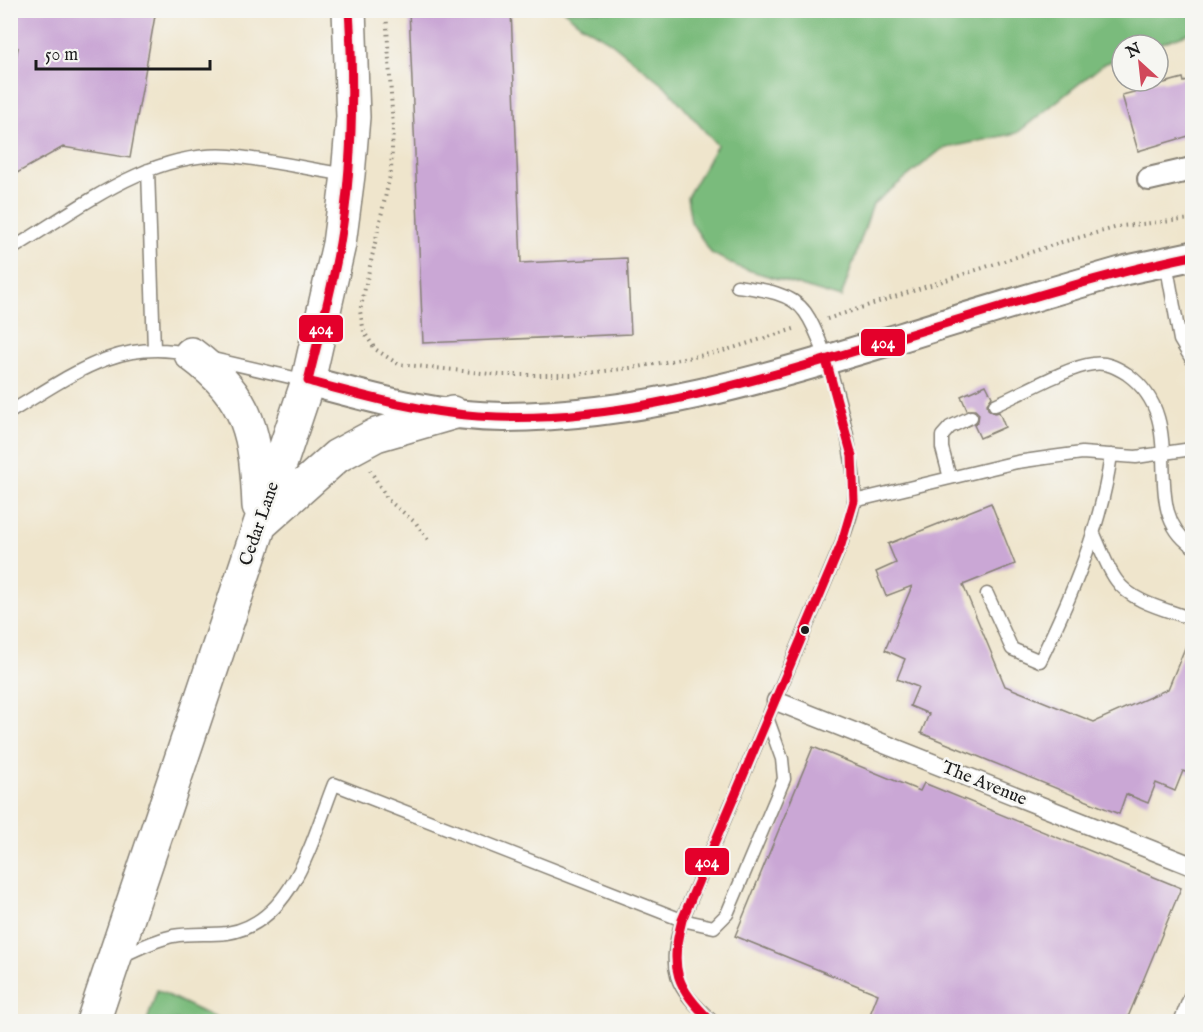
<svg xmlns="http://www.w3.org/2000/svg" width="1203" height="1032" font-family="'IM FELL English',serif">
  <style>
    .forest { fill: #7abb7c; stroke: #4b6c4c; stroke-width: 1.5 }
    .building { fill: #caa7d5 }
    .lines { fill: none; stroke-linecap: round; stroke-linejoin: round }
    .service-casing { stroke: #868074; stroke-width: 15 }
    .pedestrian-casing { stroke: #868074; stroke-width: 21 }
    .minor-casing { stroke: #868074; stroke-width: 26 }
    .tertiary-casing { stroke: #868074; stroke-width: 32 }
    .secondary-casing { stroke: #868074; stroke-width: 36 }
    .path { stroke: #868074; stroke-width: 4; stroke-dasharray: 1.5 4.5; stroke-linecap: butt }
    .service { stroke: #fff; stroke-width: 12 }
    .pedestrian { stroke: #fff; stroke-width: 18 }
    .minor { stroke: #fff; stroke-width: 22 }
    .tertiary { stroke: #fff; stroke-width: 28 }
    .secondary { stroke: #fff; stroke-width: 33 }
    .bus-1-casing { stroke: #f6f6f2; stroke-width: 14 }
    .bus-1 { stroke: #e4002b; stroke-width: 9 }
    .bus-dot { fill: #1c1c1c; stroke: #f6f6f2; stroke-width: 2 }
    .labels { text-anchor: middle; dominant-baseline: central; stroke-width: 5; stroke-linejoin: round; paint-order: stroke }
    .street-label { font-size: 18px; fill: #1c1c1c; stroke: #f6f6f2 }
    .line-badge { stroke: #f6f6f2; stroke-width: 2 }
    .badge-label { font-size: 16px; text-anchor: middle; font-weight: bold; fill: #fff }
  </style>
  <rect width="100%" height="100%" fill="#f6f6f2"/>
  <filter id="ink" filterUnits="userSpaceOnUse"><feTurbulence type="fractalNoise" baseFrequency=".0167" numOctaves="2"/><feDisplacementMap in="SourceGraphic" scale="12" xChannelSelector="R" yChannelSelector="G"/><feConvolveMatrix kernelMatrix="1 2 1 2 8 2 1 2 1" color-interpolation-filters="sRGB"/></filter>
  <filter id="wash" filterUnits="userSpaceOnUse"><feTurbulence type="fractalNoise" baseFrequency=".008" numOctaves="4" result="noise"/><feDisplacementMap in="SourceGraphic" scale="24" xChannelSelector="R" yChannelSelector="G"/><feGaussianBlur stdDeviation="1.35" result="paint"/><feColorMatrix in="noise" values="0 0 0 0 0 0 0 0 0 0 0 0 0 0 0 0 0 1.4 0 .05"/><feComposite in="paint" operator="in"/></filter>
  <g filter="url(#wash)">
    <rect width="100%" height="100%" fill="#efe5cc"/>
    <path class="forest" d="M1192,10V32L1156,45H1122V57L1104,64L1017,133L942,149L873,204L841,298L738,267L711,253L691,222L687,197L717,145L665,86L609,41L580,24L564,11Z
      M157,990L221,1021H147Z"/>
    <g id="blocks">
      <path class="building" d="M10,10H156L130,158L63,147L10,177V86L18,48L10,53Z
        M409,10H511L521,263L627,258L631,334L423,343Z
        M1183,78L1184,82L1192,80V135L1138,151L1122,95L1138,91L1135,81H1163L1164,83Z
        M986,385L992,397L987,404L988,409L994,413L999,412L1005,427L980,438L974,425L978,421L979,414L975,410H967L961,396Z
        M991,503L1015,564L963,585L1005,686L1094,722L1168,689L1192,631V775L1183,771L1175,791L1156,783L1148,803L1126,794L1119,814L921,733L929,714L910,706L918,687L897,679L905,659L885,650L912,586L886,596L876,572L896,563L888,544Z
        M813,747L920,791L924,783L1181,888L1126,1022H867L878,994L735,936Z"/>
    </g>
  </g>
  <g filter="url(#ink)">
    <use href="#blocks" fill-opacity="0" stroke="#868074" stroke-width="1.5"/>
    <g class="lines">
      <defs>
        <path id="service" d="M148,170L154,349
          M10,250C76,211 149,150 230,156C269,160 309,169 348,175
          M1166,262L1180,340L1192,360
          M213,359L307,381
          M995,405C1021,394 1067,367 1093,364C1106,362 1116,367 1127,374C1194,422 1135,507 1192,546
          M10,412C69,377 118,337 190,354
          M950,478L942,448V436L950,427L971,417
          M854,501L1017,462L1052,457L1082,453L1136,457L1192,449
          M1094,534C1101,549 1107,568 1117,581C1132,603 1169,610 1192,619
          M987,594L1012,649L1040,661C1072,595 1101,528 1111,455
          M121,956C138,949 155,940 173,936C191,933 209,935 227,933C294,923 313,836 334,784L682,920L714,927L727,914L784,779L782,759L768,720
          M713,1022C674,986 667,971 682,920L841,545C845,531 852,516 854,501C858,461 828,344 805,312C791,292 759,289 737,286
          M1180,1022L1192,992"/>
        <path id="pedestrian" d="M776,701L1192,866"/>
        <path id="minor" d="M1149,179L1192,169"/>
        <path id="tertiary" d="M308,381C372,398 437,417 504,417C645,416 767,378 899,338C974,314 1050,292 1126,270L1192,256"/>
        <path id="secondary" d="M191,354C251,398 256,436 259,506
          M263,522L337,456L376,435L452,413
          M93,1022L308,381L339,244L348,175L353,117L349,10"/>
      </defs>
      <use href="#service" class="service-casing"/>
      <use href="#pedestrian" class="pedestrian-casing"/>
      <use href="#minor" class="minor-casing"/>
      <use href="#tertiary" class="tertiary-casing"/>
      <use href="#secondary" class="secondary-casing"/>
      <path class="path" d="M386,10L393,128L391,171L360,311L364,332L375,349L398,364L500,375H573L638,367L720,352L797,328
        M827,319L1062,242L1122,226L1192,219
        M370,470L388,500L416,523L428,540"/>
      <use href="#service" class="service"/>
      <use href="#pedestrian" class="pedestrian"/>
      <use href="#minor" class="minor"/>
      <use href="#tertiary" class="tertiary"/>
      <use href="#secondary" class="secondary"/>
      <defs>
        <path id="bus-1" d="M349,10C354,88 353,166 340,243C332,290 319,335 308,381C364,396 420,412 478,416C595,425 716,392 828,359C949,324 1068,282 1192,256
          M712,1022C676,987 669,969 682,920L841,545L854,501L852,456L826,360"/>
      </defs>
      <use href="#bus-1" class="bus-1-casing"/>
      <use href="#bus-1" class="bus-1"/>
    </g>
  </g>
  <circle class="bus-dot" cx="805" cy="630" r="5"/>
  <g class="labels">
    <g class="street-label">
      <text transform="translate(260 524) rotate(-71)">Cedar Lane</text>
      <text transform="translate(984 784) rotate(22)">The Avenue</text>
    </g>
  </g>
  <g class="line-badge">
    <rect x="298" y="314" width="46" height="29" rx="6" fill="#e4002b"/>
    <rect x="860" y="328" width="46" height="29" rx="6" fill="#e4002b"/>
    <rect x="684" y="847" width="46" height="29" rx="6" fill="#e4002b"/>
  </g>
  <g class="badge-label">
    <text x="321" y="334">404</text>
    <text x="883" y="348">404</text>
    <text x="707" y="867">404</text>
  </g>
  <rect width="1203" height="1032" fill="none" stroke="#f6f6f2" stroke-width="36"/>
  <g transform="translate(1140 63) rotate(333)"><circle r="28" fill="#f6f6f2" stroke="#9f9f9c" stroke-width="1.5"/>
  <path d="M0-4.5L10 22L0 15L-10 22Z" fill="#d1495b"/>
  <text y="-9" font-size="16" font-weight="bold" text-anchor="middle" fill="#1c1c1c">N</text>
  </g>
  <path d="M36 60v9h174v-9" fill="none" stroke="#1c1c1c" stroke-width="3"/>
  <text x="45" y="60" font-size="18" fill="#1c1c1c" stroke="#f6f6f2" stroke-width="4.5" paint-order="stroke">50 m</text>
</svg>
